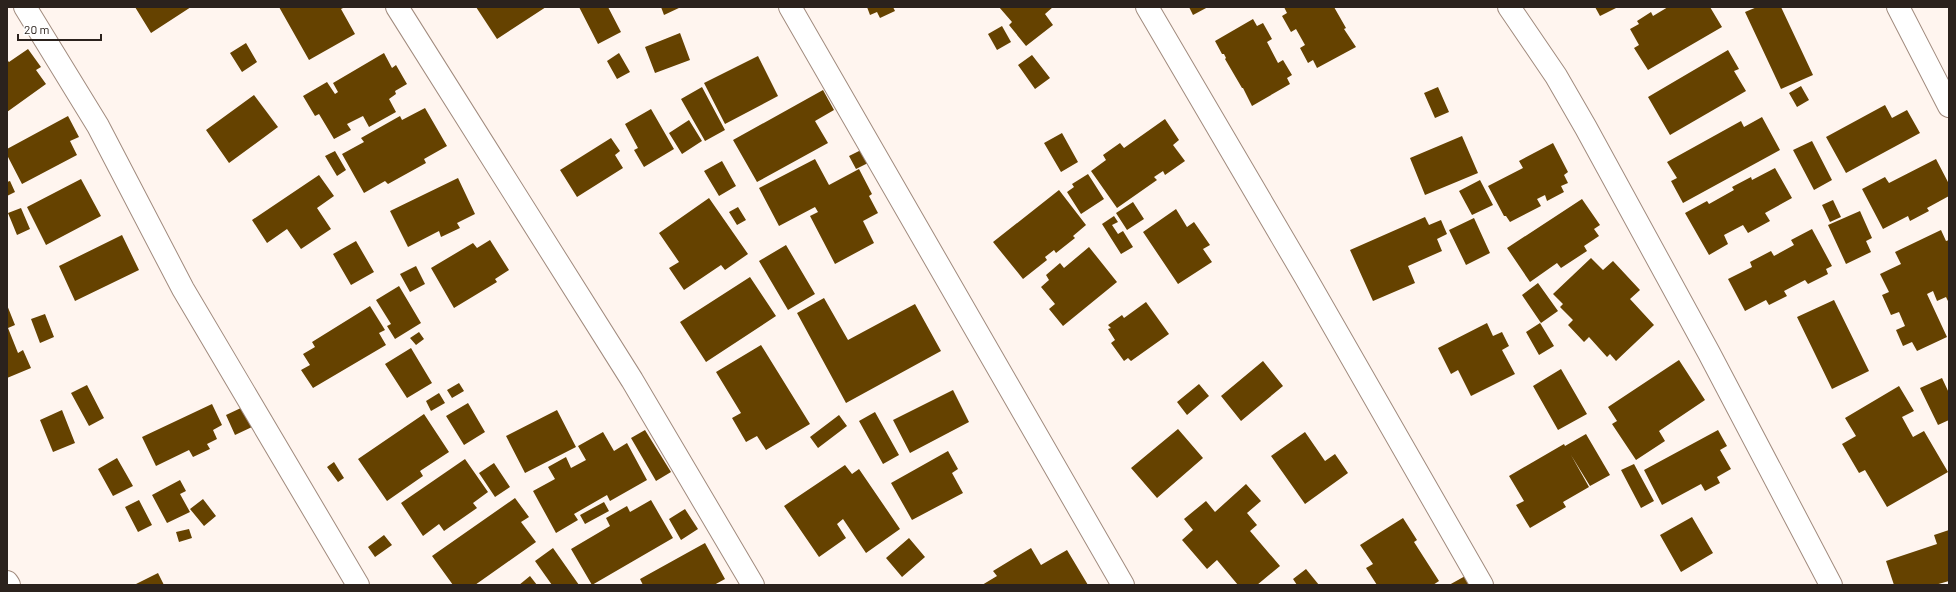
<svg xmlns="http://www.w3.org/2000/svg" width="1956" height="592" font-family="Barlow,sans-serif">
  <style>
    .building { fill: #654200 }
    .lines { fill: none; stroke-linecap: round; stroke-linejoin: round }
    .minor-casing { stroke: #a18b7e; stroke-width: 24 }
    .minor { stroke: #fff; stroke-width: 22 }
  </style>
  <rect width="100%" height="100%" fill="#fff5ef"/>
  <path class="building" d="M135,7H191L151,33Z
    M279,7H345L341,9L355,34L309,60Z
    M476,7H546L497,39Z
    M579,7H608L621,32L598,44Z
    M661,7H681L664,15Z
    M867,7H893L895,11L880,18L877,12L870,15Z
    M999,7H1053L1045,14L1053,25L1026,46L1009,25L1012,22Z
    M1189,7H1208L1193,15Z
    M1284,7H1334L1346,28L1344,29L1356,47L1317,68L1313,60L1308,63L1300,48L1305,45L1296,29L1291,32L1282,16L1287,13Z
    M1595,7H1618L1600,16Z
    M1668,7H1710L1722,27L1648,70L1634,48L1639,45L1630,29L1639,24L1637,21L1651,12L1653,16Z
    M1757,7H1781L1813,75L1781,89L1745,12Z
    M1253,19L1257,26L1263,23L1272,39L1267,42L1278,63L1283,60L1292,75L1287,78L1290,84L1252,106L1243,88H1242L1225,59L1226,58L1224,54H1222L1215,41Z
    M1002,26L1011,42L997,50L988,34Z
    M680,33L690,60L655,73L645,47Z
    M246,43L257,62L242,72L230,53Z
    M28,49L41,67L36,70L46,84L7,112V60L9,62Z
    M1728,50L1739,69L1734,71L1746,91L1670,135L1648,97Z
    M384,53L392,68L396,65L407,84L395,91L396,94L389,99L396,112L369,127L363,116L347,124L351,130L334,139L319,114L315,116L303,96L327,82L335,94L338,92L333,83Z
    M619,53L630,72L617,79L607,61Z
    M1032,55L1050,78L1035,89L1018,65Z
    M758,56L778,96L725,124L704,83Z
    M1801,86L1809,100L1797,107L1789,93Z
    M702,87L725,130L705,141L681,99Z
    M1438,87L1449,112L1435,118L1424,93Z
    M823,90L834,110L815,121L828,143L757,182L733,140Z
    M254,95L278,127L229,163L206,130Z
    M1885,105L1892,118L1907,110L1920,133L1846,173L1826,137Z
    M425,108L447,146L424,159L426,163L388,184L385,181L364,193L342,154L364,142L361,138L400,116L402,120Z
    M651,109L674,149L644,167L634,150L638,148L625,124Z
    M68,116L79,137L70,141L77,155L22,184L7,155V149Z
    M1762,117L1780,150L1683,203L1671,181L1677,178L1667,162L1741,121L1744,127Z
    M1165,119L1179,140L1173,145L1185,161L1165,175L1163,171L1154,177L1157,180L1117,208L1091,171L1106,160L1103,155L1120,143L1124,148Z
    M689,120L702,141L682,154L669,133Z
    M1062,133L1078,162L1061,172L1044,143Z
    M1462,136L1478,173L1425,195L1410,158Z
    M611,138L620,151L615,155L623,168L577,197L560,170Z
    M1812,141L1832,180L1814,190L1793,150Z
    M1553,143L1568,172L1564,175L1568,183L1561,186L1564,192L1547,201L1545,195L1537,199L1541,206L1510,222L1506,216H1504L1488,186L1523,168L1519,161Z
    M863,149L870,162L856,169L849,156Z
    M335,151L346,170L337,176L325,156Z
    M815,159L829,185L859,169L872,194L869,196L878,213L863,221L874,243L835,264L810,216L818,212L815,207L779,226L759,188Z
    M1936,159L1949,184V196L1927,208L1929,211L1910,221L1908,216L1883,229L1862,189L1885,177L1889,183Z
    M722,161L736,186L719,196L704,171Z
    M1775,168L1792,198L1765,213L1770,221L1748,233L1743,225L1724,235L1728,244L1709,255L1685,213L1707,201L1709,204L1734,190L1732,187L1751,177L1752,180Z
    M1088,174L1104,199L1081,214L1067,192L1074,187L1072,184Z
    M319,175L334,196L317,208L331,229L301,249L287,229L267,243L252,220Z
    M458,178L475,214L457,223L460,228L441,237L439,231L408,247L390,211Z
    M81,179L101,216L46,245L27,207Z
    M1480,180L1493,205L1472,215L1459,191Z
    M10,181L15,192L7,196V182Z
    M1059,190L1086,225L1073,236L1075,238L1056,253L1054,250L1045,257L1047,260L1023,279L993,242Z
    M709,198L748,254L725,270L721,265L684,290L669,268L679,262L659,233Z
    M1582,199L1600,225L1594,229L1599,236L1584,246L1587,251L1561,268L1557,263L1530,282L1507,248Z
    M1833,200L1841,217L1830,222L1822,205Z
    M1133,202L1144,219L1127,230L1116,213Z
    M738,207L746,220L737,225L729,212Z
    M21,208L30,229L17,235L8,213Z
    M1176,209L1187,227L1194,222L1210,245L1203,249L1212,262L1178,284L1143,232Z
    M1860,211L1872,238L1866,241L1871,252L1846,264L1828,225Z
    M1114,216L1118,222L1112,225L1118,234L1123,231L1133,247L1121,254L1102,224Z
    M1425,217L1429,225L1441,220L1447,234L1437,239L1442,251L1408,266L1415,283L1373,301L1350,250Z
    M1474,218L1490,253L1466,265L1449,230Z
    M1812,229L1832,266L1826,269L1828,274L1808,284L1805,280L1784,291L1787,296L1769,305L1766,300L1745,311L1728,279L1752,267L1750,262L1771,251L1774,256L1794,245L1791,240Z
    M1941,230L1946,241L1949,240V303L1946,297L1937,301L1933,291L1927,294L1947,337L1917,351L1912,342L1903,346L1896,330L1905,326L1899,312L1891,315L1882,295L1889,292L1880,274L1901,264L1895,252Z
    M122,235L139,270L75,301L59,266Z
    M490,240L509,270L495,279L497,282L454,308L431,268L473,243L477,248Z
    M356,241L374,272L351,285L333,254Z
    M786,245L815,294L788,310L759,261Z
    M1089,247L1117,282L1063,326L1049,309L1055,304L1041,287L1049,280L1046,275L1060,263L1064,268Z
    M1591,258L1603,270L1613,261L1640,290L1630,299L1654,325L1616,361L1610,354L1607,357L1589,337L1584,342L1568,325L1573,320L1560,307L1563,304L1553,294Z
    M416,266L425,284L410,292L400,274Z
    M750,277L776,316L706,362L680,322Z
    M1538,283L1558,311L1541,323L1522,295Z
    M399,286L421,323L395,339L387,326L391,324L376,300Z
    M824,298L848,340L915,304L941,351L846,403L797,313Z
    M1834,300L1869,371L1832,389L1797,317Z
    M1146,302L1169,334L1131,361L1128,358L1124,361L1111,343L1115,340L1108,329L1111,328L1108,325L1122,315L1124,318Z
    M7,305L15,325L8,328L18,353L23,350L31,368L7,378Z
    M370,306L385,330L379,333L386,345L313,388L301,370L310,365L303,354L315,347L312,342Z
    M45,314L54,337L40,343L31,319Z
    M1487,323L1493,336L1502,332L1509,346L1502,350L1515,374L1471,396L1458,370L1451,374L1438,348Z
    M1540,323L1554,346L1539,355L1526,332Z
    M419,332L424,339L416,345L410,338Z
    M761,345L810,424L766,450L757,436L746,442L732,418L741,413L716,372Z
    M411,348L432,383L407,398L385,364Z
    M1679,360L1705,400L1659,431L1665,441L1636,460L1612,424L1617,421L1608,407Z
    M1263,361L1283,386L1241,421L1221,396Z
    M1561,369L1587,414L1558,430L1533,386Z
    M1942,378L1949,393V420L1938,425L1920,388Z
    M459,383L464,391L452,398L447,390Z
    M1199,384L1209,396L1187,415L1177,402Z
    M87,385L104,418L89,426L71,393Z
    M1899,386L1914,411L1902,417L1913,437L1924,431L1948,472L1887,507L1865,470L1859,473L1842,444L1856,436L1845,418Z
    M953,390L969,422L910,453L893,420Z
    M439,393L445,403L431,411L426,401Z
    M468,403L485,432L464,445L446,416Z
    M212,404L222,425L213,430L217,439L207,444L210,449L193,457L189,450L156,466L142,437Z
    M243,407L252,427L235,435L226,415Z
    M62,410L75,443L53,452L40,420Z
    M557,410L576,447L525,473L506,436Z
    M875,412L899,455L883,464L859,421Z
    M424,414L449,452L420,471L423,476L387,501L358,459Z
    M839,415L847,426L818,448L810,437Z
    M1178,429L1203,458L1157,498L1131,468Z
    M645,430L671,472L656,481L631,438Z
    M1718,430L1727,446L1720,450L1731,469L1717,477L1720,483L1705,491L1701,484L1662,505L1644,470Z
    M603,432L614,451L627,443L647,480L610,501L607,495L574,514L578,520L556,533L533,491L555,479L548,467L566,457L571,468L586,460L578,446Z
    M1305,432L1325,461L1335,454L1348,473L1305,504L1271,456Z
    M1586,434L1610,475L1590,486L1571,455L1589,487L1563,502L1566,507L1530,528L1516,505L1524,501L1509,476L1564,444L1565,446Z
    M948,451L958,469L952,473L963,493L912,520L891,483Z
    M117,458L133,486L113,496L98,469Z
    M465,459L488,492L473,503L477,508L444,531L439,524L423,536L401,503Z
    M334,462L344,478L338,482L327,467Z
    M494,463L510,487L495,497L479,473Z
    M1634,464L1654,501L1641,508L1621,470Z
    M845,465L852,474L859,469L900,529L866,553L843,519L837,524L846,538L819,557L784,506Z
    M180,480L186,491L180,494L190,512L167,523L152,495Z
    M1246,484L1261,501L1247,513L1257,525L1250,531L1280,566L1257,585H1238L1217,560L1207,569L1182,540L1193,530L1184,519L1206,501L1215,512Z
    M515,498L529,517L521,522L536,542L475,585H453L432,556Z
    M203,499L216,516L204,526L190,509Z
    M139,500L152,525L138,532L125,507Z
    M651,500L673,538L592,585L571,549L610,526L606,518L627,506L630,512Z
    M604,502L609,511L585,524L580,515Z
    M685,509L698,529L681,540L669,519Z
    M1692,517L1713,553L1681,572L1660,535Z
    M1403,518L1417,540L1414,542L1439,581L1433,585H1377L1366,568L1373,564L1360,545Z
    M189,529L192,538L179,542L176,532Z
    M1949,530V581L1935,585H1894L1886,561L1937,544L1934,535Z
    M384,535L392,545L375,557L368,547Z
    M909,538L925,557L902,577L886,558Z
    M705,543L725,579L714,585H643L640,579Z
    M553,548L579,585H552L535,561Z
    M1031,548L1041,565L1067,550L1088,585H982L997,576L993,571Z
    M1306,569L1319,585H1297L1293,579Z
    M158,573L164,585H134Z
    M1467,575L1473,585H1449Z
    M530,576L537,585H519Z"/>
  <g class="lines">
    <defs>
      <path id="minor" d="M25,7L98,126L183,289L358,585
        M397,7L632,380L753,585
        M790,7L1123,585
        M1147,7L1306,278L1482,585
        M1509,7L1556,76L1586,128L1709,353L1831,585
        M1898,7L1949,106
        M7,582L9,585"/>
    </defs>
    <use href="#minor" class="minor-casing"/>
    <use href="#minor" class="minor"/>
  </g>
  <rect width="1956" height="592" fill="none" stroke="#2b221d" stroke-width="16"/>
  <path d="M18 34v6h83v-6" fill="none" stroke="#2b221d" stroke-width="2"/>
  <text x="24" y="34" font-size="12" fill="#2b221d" stroke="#ffffff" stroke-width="3" paint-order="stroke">20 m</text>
</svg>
